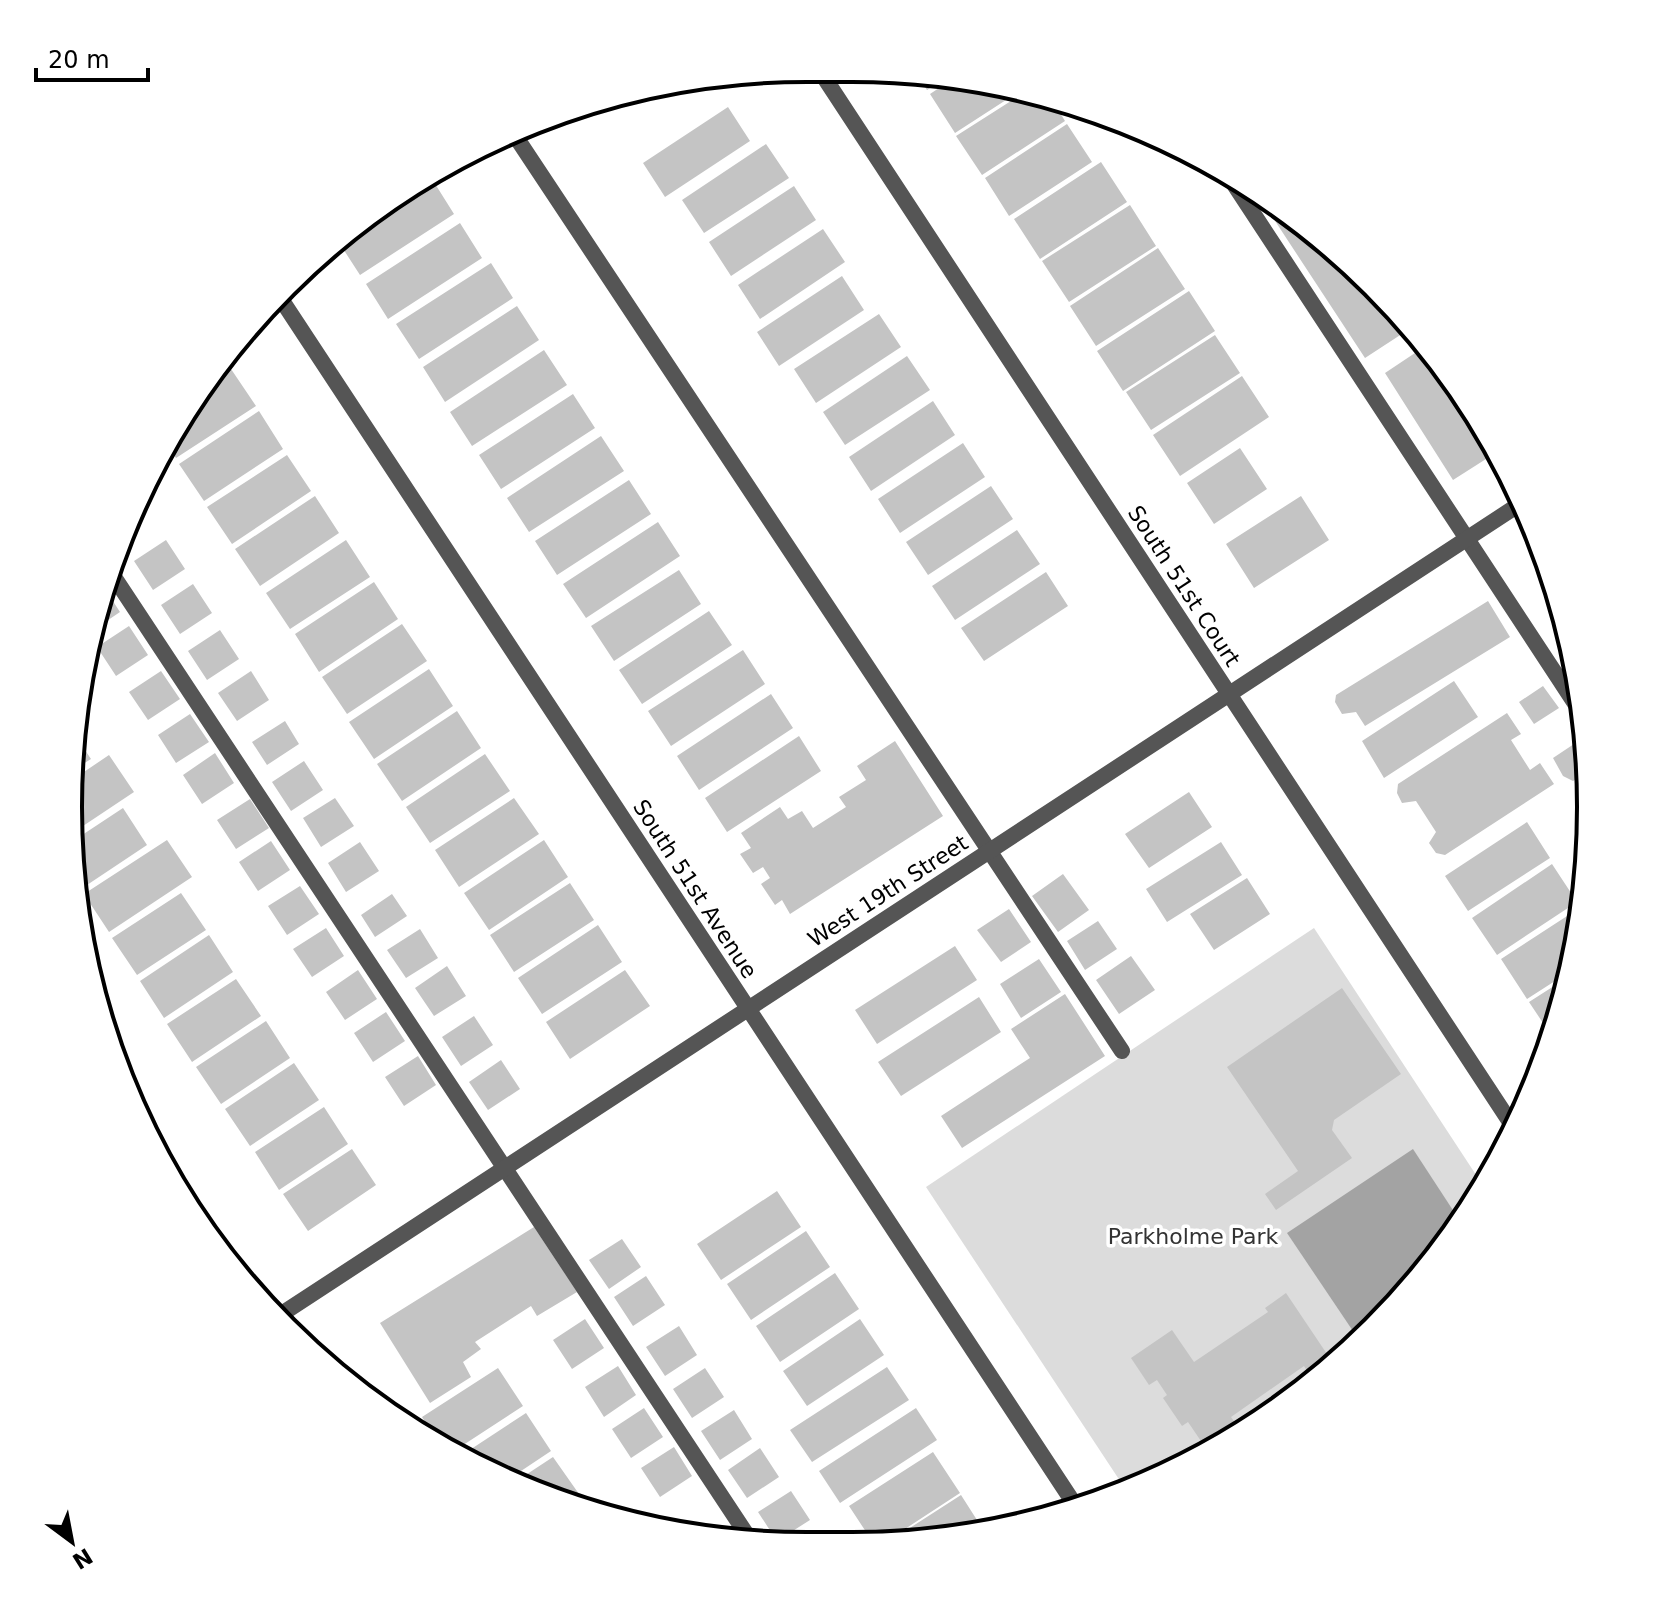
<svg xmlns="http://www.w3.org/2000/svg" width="1659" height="1614" font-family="'DejaVu Sans',sans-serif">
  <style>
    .green { fill: #dcdcdc }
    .water { fill: #a3a3a3 }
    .building { fill: #c4c4c4 }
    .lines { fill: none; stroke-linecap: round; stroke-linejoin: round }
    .lane { stroke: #555; stroke-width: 16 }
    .street { stroke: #555; stroke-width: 16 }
    .labels { text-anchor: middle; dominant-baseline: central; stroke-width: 7; stroke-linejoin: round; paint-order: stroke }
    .street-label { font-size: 22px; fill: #000; stroke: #fff }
    .park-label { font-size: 22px; fill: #333; stroke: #fff }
    .rim { fill: none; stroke: #000; stroke-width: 4 }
  </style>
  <rect width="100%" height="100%" fill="#fff"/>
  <path class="green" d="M1314,928L1484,1187L1407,1295L1302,1394L1178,1470L1126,1490L926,1187Z"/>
  <path class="water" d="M1413,1149L1460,1221L1407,1295L1359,1340L1287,1233Z"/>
  <path class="building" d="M916,73L949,74L950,75L927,90Z
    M957,76L1020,91L955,133L930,94Z
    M1025,92L1051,98L1065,121L982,175L956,136Z
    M728,107L750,141L665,197L643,163Z
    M1067,124L1092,162L1009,216L985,178Z
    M766,144L789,178L704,233L682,200Z
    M1101,162L1127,202L1040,259L1014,219Z
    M432,179L454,214L360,275L338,241Z
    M794,186L816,220L731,276L709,242Z
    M1256,192L1340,252L1411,328L1365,358Z
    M1130,205L1156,246L1069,302L1042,261Z
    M460,223L482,258L388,319L366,284Z
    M823,229L845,262L760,319L738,285Z
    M1158,248L1185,289L1096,346L1070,306Z
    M491,263L513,298L419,359L396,324Z
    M842,276L864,310L779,366L757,332Z
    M1189,291L1215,331L1123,391L1097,351Z
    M517,306L539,340L445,402L423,367Z
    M879,314L901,347L816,403L794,369Z
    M1215,335L1240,373L1151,430L1126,392Z
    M1427,345L1439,357L1497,452L1453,480L1385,373Z
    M544,350L567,385L472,446L450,412Z
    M907,356L930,390L845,445L823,412Z
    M231,369L256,406L176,458L167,444L192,397L197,391Z
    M1242,376L1269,417L1180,476L1153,435Z
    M573,394L595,428L501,489L479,455Z
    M933,401L955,435L871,491L849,457Z
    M259,411L283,449L204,501L179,464Z
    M601,436L624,471L529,532L507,498Z
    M963,443L985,477L900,533L878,499Z
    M1240,448L1267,489L1214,524L1187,483Z
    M287,455L311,491L232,544L207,507Z
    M629,480L651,514L557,575L535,541Z
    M991,486L1013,519L928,575L906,542Z
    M315,496L339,533L260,586L235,549Z
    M1301,496L1329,540L1254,588L1226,544Z
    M658,522L680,556L586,618L563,584Z
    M1017,530L1040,564L955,620L932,586Z
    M166,540L185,569L153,590L134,561Z
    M346,540L370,577L290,629L266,593Z
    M679,570L701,604L614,661L591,626Z
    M1046,572L1068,606L984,661L961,628Z
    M374,582L398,619L319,672L295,634Z
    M193,584L212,613L180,634L161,605Z
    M105,589L120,612L92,631L96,617Z
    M1488,601L1510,637L1365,726L1356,712L1342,714L1335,702L1336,695Z
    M709,611L732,645L642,704L619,670Z
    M402,624L427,661L347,714L322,677Z
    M129,626L148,655L116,676L97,647Z
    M220,630L239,659L207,680L188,651Z
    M743,650L765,684L671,746L648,711Z
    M429,669L453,706L374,759L349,722Z
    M161,671L180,699L148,720L129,692Z
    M251,671L269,700L237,721L218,693Z
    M1454,681L1478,717L1384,778L1362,741Z
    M1543,686L1559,708L1534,724L1519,702Z
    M771,694L793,728L699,790L677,756Z
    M457,711L481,748L402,801L377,764Z
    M1507,713L1521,734L1511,740L1530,770L1540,763L1554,784L1445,855L1436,853L1429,843L1436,832L1416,801L1402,803L1397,793L1398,784Z
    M190,714L209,742L176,763L158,735Z
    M285,721L299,744L267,765L252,742Z
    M799,736L821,771L727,832L705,798Z
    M77,738L91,759L75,769Z
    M1580,740L1589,754V771L1573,781L1563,776L1553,758Z
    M895,741L943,816L790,914L782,900L775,905L761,884L770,878L763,867L753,873L740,854L751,848L741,833L780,807L788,819L802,811L813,828L846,807L839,797L866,780L857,766Z
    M215,753L234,783L202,804L183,775Z
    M485,754L510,791L430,843L406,807Z
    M109,755L134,792L71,834L75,778Z
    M304,761L323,790L291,811L272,782Z
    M1189,792L1212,827L1149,868L1125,834Z
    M335,798L354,826L321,847L303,818Z
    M514,798L539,834L459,887L435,850Z
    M250,799L269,828L236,849L217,820Z
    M123,808L147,845L78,891L74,885L70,843Z
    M1527,822L1550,858L1468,911L1445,876Z
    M167,840L192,877L109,932L84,894Z
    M544,840L568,877L489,930L464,893Z
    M271,841L290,870L258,891L239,862Z
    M360,842L379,871L346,892L328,863Z
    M1221,842L1242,875L1167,922L1146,889Z
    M1552,864L1577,902L1497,955L1472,918Z
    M1063,874L1089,910L1058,932L1032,896Z
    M1247,878L1270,914L1214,950L1190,914Z
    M570,883L594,920L514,972L490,935Z
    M300,886L319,914L287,935L268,906Z
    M181,893L206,930L137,975L112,938Z
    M392,894L407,916L375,937L361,915Z
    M1584,905L1569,972L1527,999L1501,959Z
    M1009,909L1031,942L1001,962L977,930Z
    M1098,921L1117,949L1085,970L1067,941Z
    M598,925L622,962L542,1014L518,978Z
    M326,928L344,956L312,977L293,949Z
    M420,929L438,958L406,978L387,950Z
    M209,935L233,972L164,1018L140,981Z
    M955,946L977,980L877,1044L855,1010Z
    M1131,956L1155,990L1119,1014L1096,980Z
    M1039,959L1061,992L1021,1018L1000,984Z
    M447,966L466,996L434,1016L415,988Z
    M358,970L377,999L345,1020L326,992Z
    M625,970L650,1006L570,1059L546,1022Z
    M1568,977L1553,1038L1529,1002Z
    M236,979L261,1016L192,1062L167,1024Z
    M1342,988L1401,1074L1334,1120L1332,1130L1352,1158L1276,1210L1265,1194L1298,1171L1227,1067Z
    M1065,994L1105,1056L962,1148L941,1116L1030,1058L1011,1029Z
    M979,997L1001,1032L901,1096L878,1062Z
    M386,1012L405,1041L373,1062L354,1033Z
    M474,1016L493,1045L461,1066L442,1037Z
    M266,1021L290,1058L221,1104L196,1067Z
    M418,1056L436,1085L404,1106L385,1077Z
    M501,1060L520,1089L488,1110L469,1082Z
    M294,1063L319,1100L250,1146L225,1109Z
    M324,1107L348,1144L279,1190L255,1152Z
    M352,1149L376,1185L308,1231L283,1194Z
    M777,1191L801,1227L721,1280L697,1244Z
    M534,1227L577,1292L537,1316L531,1306L475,1342L481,1349L463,1362L471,1377L430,1403L380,1323Z
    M806,1231L830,1267L751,1320L727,1284Z
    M622,1239L641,1267L609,1289L589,1260Z
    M835,1273L859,1309L780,1362L756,1326Z
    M646,1276L665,1305L633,1326L614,1297Z
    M1286,1293L1329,1357L1307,1371L1304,1366L1231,1417L1241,1431L1201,1456L1195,1448L1203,1444L1188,1422L1182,1426L1163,1398L1167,1395L1157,1380L1149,1385L1131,1358L1172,1330L1194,1362L1268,1312L1265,1308Z
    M585,1319L604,1348L572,1369L553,1340Z
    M860,1319L884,1355L807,1406L783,1371Z
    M679,1326L697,1355L665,1376L646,1347Z
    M618,1366L636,1395L604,1417L585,1387Z
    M887,1367L909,1400L812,1462L790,1430Z
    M498,1368L523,1406L451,1453L443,1450L422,1417Z
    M705,1368L724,1397L692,1418L673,1389Z
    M644,1408L663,1437L631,1458L612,1429Z
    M916,1408L937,1440L840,1503L819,1471Z
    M734,1410L752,1439L720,1460L701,1431Z
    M526,1413L551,1451L509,1479L459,1457Z
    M674,1447L692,1476L660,1497L641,1468Z
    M760,1448L779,1477L747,1498L728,1470Z
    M933,1452L960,1493L882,1544H874L849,1506Z
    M553,1457L579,1494L564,1504L515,1482Z
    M791,1491L810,1520L777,1541L758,1512Z
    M582,1495L593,1512L567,1506Z
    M961,1495L984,1531L900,1544H885Z"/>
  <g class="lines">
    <path class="lane" d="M512,131L1122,1051
      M1224,169L1582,714
      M110,571L751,1541"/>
    <path class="street" d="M818,68L1514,1128
      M277,293L1077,1508
      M150,1144L235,1272
      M277,1317L1523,502"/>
  </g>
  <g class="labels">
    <g class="street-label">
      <text transform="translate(1184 586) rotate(57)">South 51st Court</text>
      <text transform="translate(695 889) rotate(57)">South 51st Avenue</text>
      <text transform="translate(888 891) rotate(-33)">West 19th Street</text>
    </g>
    <g class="park-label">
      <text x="1193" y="1236">Parkholme Park</text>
    </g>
  </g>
  <path d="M0 0H1659V1614H0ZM807 82H852A725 725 0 0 1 1577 807V807A725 725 0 0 1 852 1532H807A725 725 0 0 1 82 807V807A725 725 0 0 1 807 82Z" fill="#fff" fill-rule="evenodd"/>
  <path class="rim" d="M807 82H852A725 725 0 0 1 1577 807V807A725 725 0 0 1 852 1532H807A725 725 0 0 1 82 807V807A725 725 0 0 1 807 82Z"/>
  <g transform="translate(72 1542) rotate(148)" stroke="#ffffff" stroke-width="6" paint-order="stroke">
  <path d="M0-6L14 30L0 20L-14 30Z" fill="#000000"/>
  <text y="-12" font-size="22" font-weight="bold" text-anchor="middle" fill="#000000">N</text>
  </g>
  <path d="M36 68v12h112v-12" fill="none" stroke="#000000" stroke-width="4"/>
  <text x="48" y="68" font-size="24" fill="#000000" stroke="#ffffff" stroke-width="6" paint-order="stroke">20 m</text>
</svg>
